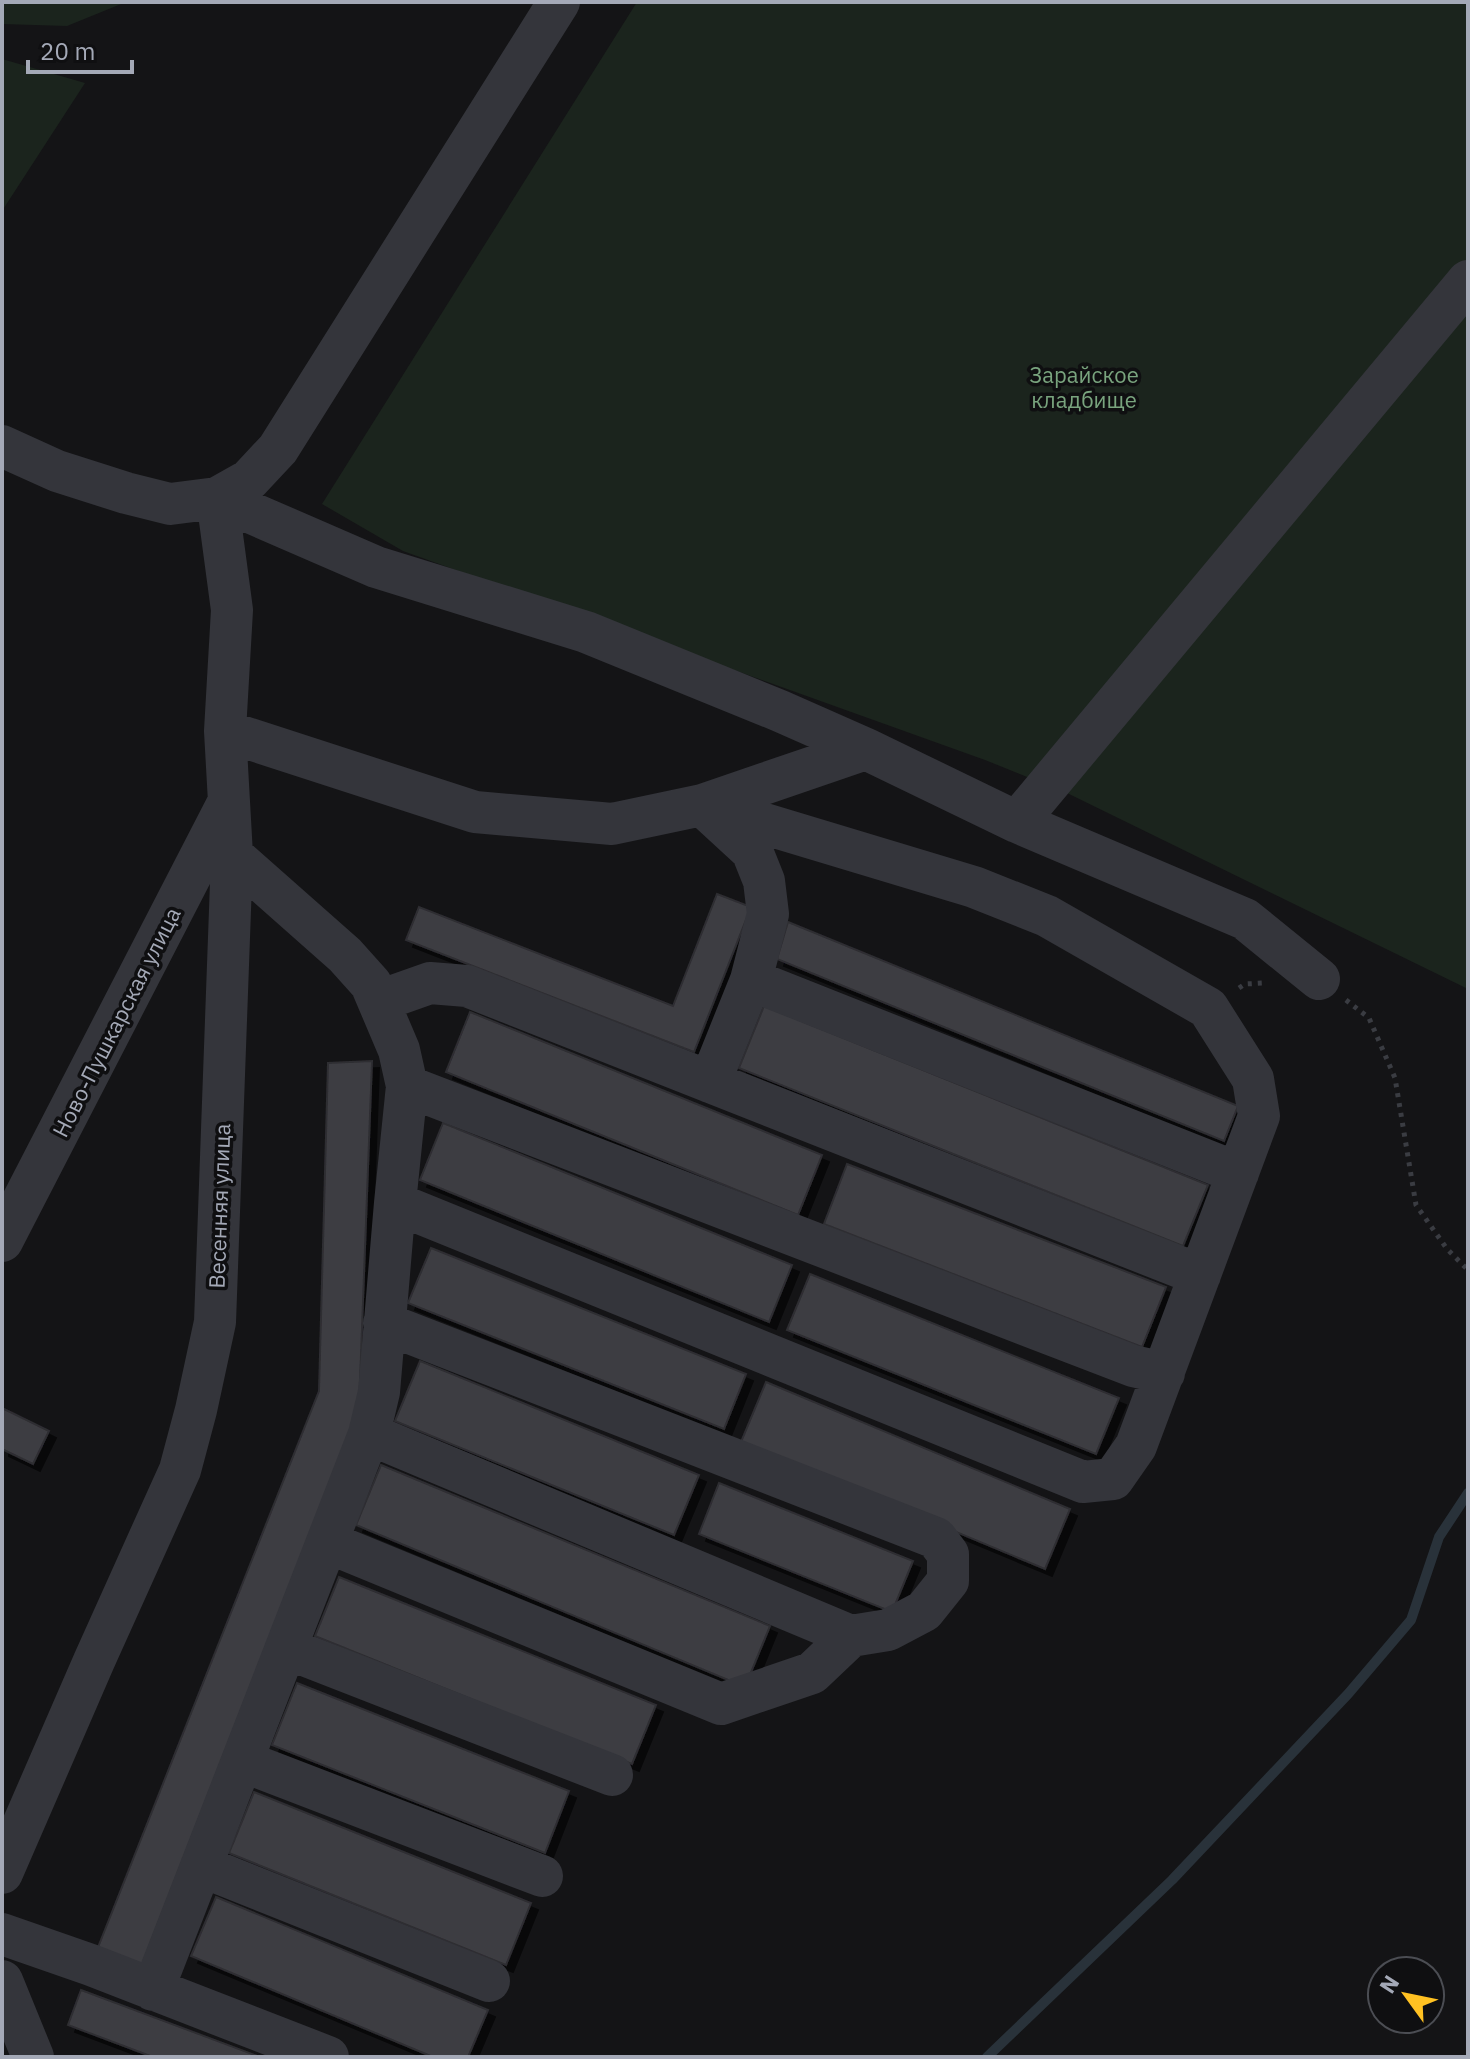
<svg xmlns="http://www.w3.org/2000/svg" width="1470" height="2059" font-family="'IBM Plex Sans',sans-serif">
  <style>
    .green { fill: #1b241d }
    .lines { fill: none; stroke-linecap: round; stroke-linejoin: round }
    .stream { stroke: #29323a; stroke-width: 10 }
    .building { fill: #3e3e43; stroke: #2e2d32; stroke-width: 2; filter: url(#shadow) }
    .path { stroke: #3a3c42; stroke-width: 5; stroke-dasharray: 4 6; stroke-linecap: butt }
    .minor { stroke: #34353b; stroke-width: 42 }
    .labels { text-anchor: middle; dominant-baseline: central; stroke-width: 7; stroke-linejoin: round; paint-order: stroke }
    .park-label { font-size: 22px; fill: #79a47e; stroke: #0f0f11 }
    .street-label { font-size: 22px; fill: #a4a9b7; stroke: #0f0f11 }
  </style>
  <defs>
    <filter id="shadow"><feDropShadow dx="7" dy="7" stdDeviation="0" flood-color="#0009"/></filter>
  </defs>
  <rect width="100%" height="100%" fill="#141416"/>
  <path class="green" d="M2,2H126L67,26L2,24Z
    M637,2H1468V989L1067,793L985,760L403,551L322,504Z
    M2,59L85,83L2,211Z"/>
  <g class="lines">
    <path class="stream" d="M987,2057L1172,1880L1348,1694L1411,1620L1439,1537L1468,1493"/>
  </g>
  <path class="building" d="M717,894L751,907L694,1052L406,940L419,907L673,1006Z
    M788,922L1238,1106L1224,1141L777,959Z
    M764,1006L1208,1185L1183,1246L739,1068Z
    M470,1012L822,1155L798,1215L446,1072Z
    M372,1061L359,1407L141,1967L97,1950L319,1391L328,1063Z
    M443,1123L792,1265L769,1322L420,1180Z
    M847,1164L1166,1287L1142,1347L824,1224Z
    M431,1248L746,1374L724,1429L408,1303Z
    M810,1274L1119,1398L1096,1454L787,1330Z
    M420,1361L699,1475L674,1535L395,1421Z
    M766,1382L1070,1509L1045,1569L741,1442Z
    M2,1408L49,1431L33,1464L2,1449Z
    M381,1465L770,1626L745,1687L356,1525Z
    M719,1483L913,1561L892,1612L699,1534Z
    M339,1577L656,1705L632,1764L315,1636Z
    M297,1683L569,1791L545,1853L272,1745Z
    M254,1792L531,1903L506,1965L229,1853Z
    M216,1897L488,2010L468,2057H433L191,1956Z
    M81,1990L260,2057H153L68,2025Z"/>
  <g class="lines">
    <path class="path" d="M1239,988L1245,984L1264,983
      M1346,1000L1369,1018L1395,1078L1416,1205L1447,1249L1468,1270"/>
    <path class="minor" d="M2,446L57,471L126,493L170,504L217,498L249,480L278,449L559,2
      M217,498L376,567L586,632L780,711L866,749
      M225,731L475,812L612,824L702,805L974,887L1047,916L1208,1008L1253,1079L1259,1116L1136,1446L1113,1479L1083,1482L395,1203
      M1017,822L1468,281
      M751,980L1238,1173
      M379,1001L430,983L467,986L1200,1275
      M710,1082L751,980L768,914L764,881L752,851L702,805L866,749L1017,822L1245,919L1319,979
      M407,1086L1133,1366L1164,1373
      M2,1241L227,805
      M369,1434L851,1636
      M327,1542L721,1704L812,1673L851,1636L888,1630L924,1611L948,1581V1554L936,1538L384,1323
      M286,1648L612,1775
      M242,1761L542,1876
      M201,1866L489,1981
      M2,1873L94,1661L180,1470L196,1410L215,1322L232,855L225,731L232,610L217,498
      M2,1934L91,1965L328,2057
      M2,1981L33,2057
      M153,1990L369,1434L379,1392L395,1203L407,1086L399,1050L371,984L345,955L232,855"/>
  </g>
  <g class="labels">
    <g class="park-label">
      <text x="1084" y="374">Зарайское<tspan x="1084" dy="25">кладбище</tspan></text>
    </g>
    <g class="street-label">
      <text transform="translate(116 1022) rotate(-63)">Ново-Пушкарская улица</text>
      <text transform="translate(219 1206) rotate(-88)">Весенняя улица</text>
    </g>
  </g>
  <rect width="1470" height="2059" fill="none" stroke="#a4a9b7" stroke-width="8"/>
  <g transform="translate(1406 1995) rotate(303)"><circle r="38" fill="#0f0f11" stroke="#4b4d53" stroke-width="2"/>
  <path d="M0-6L14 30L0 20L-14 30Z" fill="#ffc122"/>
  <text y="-12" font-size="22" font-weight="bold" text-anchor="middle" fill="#a4a9b7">N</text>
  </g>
  <path d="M28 60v12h104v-12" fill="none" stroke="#a4a9b7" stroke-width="4"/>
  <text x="40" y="60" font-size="24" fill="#a4a9b7" stroke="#0f0f11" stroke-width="6" paint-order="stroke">20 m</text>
</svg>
